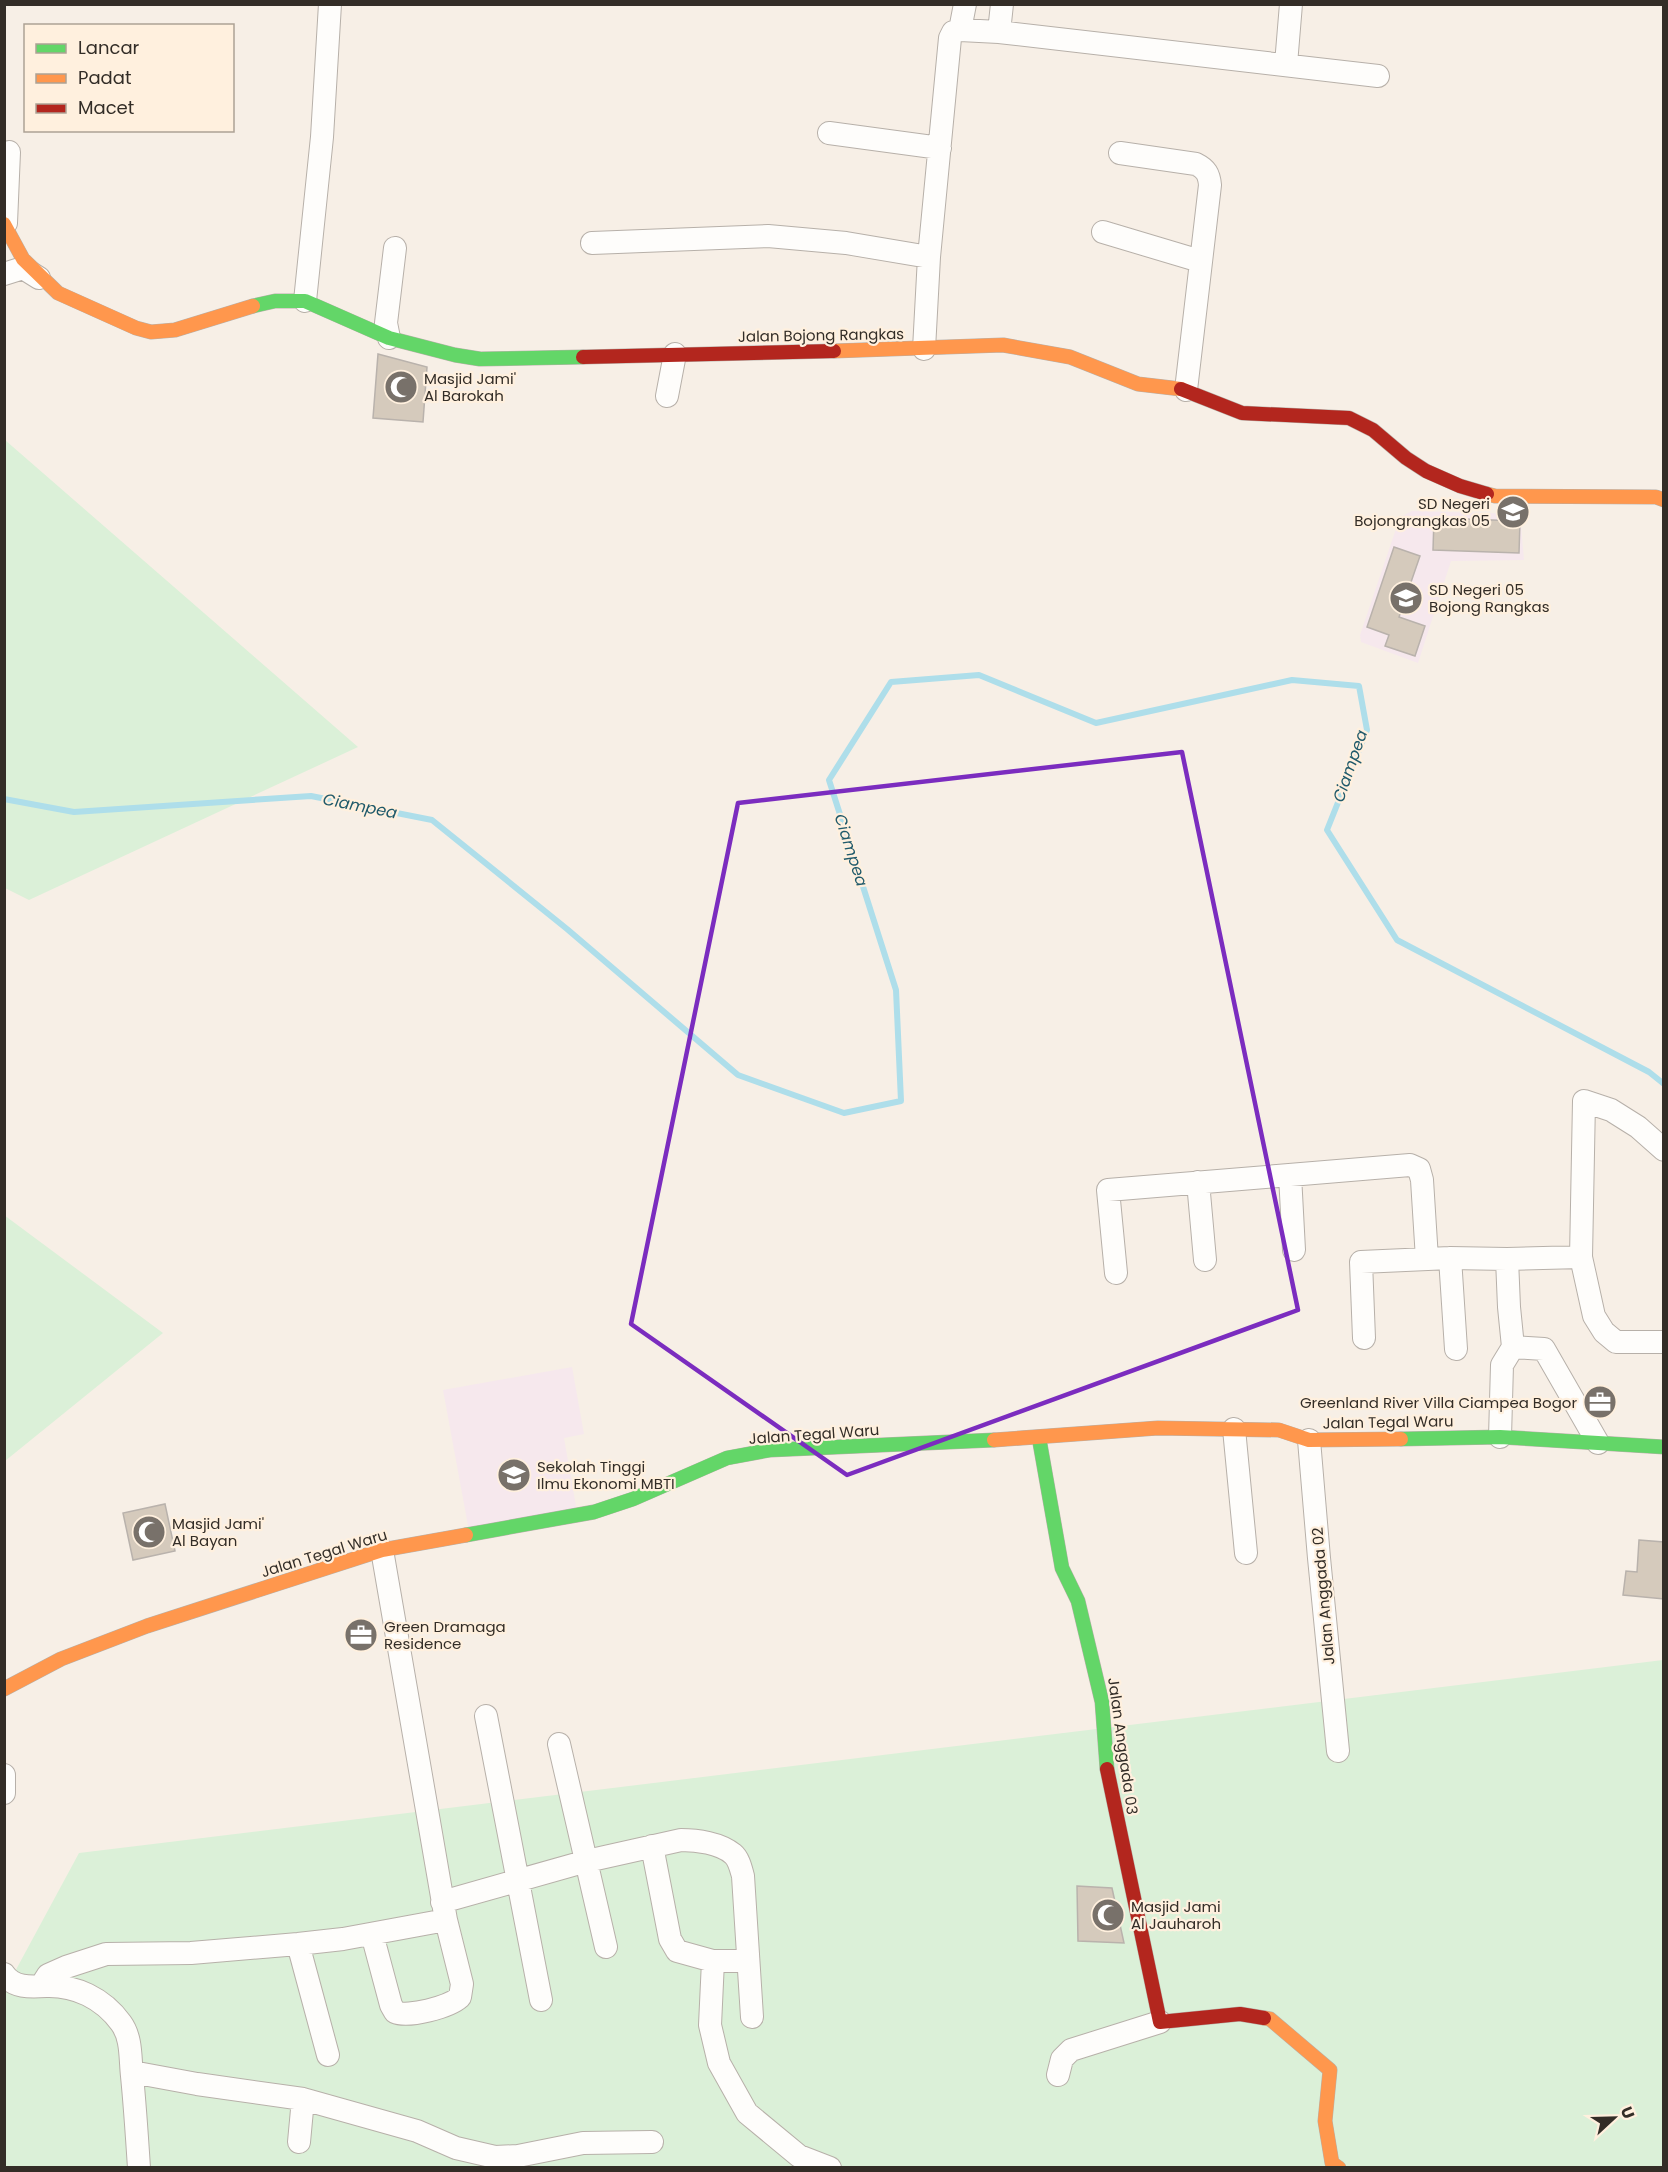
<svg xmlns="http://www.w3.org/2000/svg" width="1668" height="2172" font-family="Poppins,sans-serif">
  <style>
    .education { fill: #f6e8ed }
    .green { fill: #dbf0d8 }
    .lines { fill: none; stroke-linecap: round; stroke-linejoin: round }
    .stream { stroke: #aedeea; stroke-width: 6 }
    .building { fill: #d5cabc; stroke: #b9b2ac; stroke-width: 1.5 }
    .street-casing { stroke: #b7b0a9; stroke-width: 24 }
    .fast-casing { stroke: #b7b0a9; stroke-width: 15 }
    .slow-casing { stroke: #b7b0a9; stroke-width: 15 }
    .jam-casing { stroke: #b7b0a9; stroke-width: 15 }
    .street { stroke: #fefdfb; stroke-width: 22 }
    .fast { stroke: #63d668; stroke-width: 14 }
    .slow { stroke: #ff974d; stroke-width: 14 }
    .jam { stroke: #b3261e; stroke-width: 14 }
    .marked { fill: none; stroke: #7b2cbf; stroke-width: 4.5; stroke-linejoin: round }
    .labels { text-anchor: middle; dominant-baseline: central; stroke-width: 4.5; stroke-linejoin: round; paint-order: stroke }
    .street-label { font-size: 15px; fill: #332d27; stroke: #fff0de }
    .poi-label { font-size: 15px; fill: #332d27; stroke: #fff0de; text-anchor: start }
    .water-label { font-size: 16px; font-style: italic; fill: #205a6b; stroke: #fff0de }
  </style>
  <rect width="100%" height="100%" fill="#f7efe6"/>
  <path class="education" d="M1412,511L1520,514L1524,560L1451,561L1418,663L1361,642L1360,635L1400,517Z
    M572,1367L584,1434L564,1438L577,1512L469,1531L443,1390Z"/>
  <path class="green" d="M4,440H5L358,747L29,900L5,888Z
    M4,1215L163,1333L5,1461H4Z
    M1663,1660V2167L5,2168V1990L79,1853Z"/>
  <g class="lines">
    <path class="stream" d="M4,799L74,812L311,796L432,820L567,929L738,1075L844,1113L901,1101L896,990L829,780L891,682L979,675L1096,723L1292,680L1359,686L1367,730L1327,830L1397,940L1649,1072L1664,1084"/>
  </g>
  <path class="building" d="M378,354L427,367L423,422L373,418Z
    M1434,518L1520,521L1519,553L1433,550Z
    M1394,547L1420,556L1399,617L1425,626L1415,656L1385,646L1389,635L1367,627Z
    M165,1504L175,1551L133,1560L123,1513Z
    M1639,1540L1664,1542V1599L1623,1595L1626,1571L1637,1572Z
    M1077,1886L1112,1888L1124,1943L1078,1941Z"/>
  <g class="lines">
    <defs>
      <path id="street" d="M1002,4L999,32L1378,76
        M960,30L965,4
        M1286,64L1291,4
        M829,133L940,148
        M1120,153L1196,164C1206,169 1209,174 1210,185L1186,390
        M6,223L9,152
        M1103,232L1200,261
        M592,243L768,236L846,243L929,257
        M4,274L23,268L39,278
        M305,301L322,137L330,4
        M389,338L386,323L395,248
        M924,349L929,257L950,38L953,32L960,30L999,32
        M667,396L675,354
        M1664,1150L1638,1127L1611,1110L1584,1101L1581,1257L1594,1316L1604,1332L1616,1342H1664
        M1290,1175L1294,1250
        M1198,1182L1205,1260
        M1450,1258L1456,1349
        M1507,1259L1581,1257
        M1116,1273L1108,1190L1410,1165L1419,1169L1422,1180L1427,1259
        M1364,1338L1361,1262L1450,1258L1507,1259L1509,1307L1513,1347L1544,1349L1598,1443
        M1234,1429L1246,1553
        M1500,1437L1502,1365L1513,1347
        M1309,1440L1319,1558L1338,1751
        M486,1716L541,2000
        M559,1744L606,1947
        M4,1775V1793
        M652,1846L670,1939L677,1951L713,1961H748
        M442,1902L587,1861L681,1840C697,1840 720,1843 733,1854C739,1859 741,1869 743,1876L752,2017
        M372,1934L391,2005L395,2012C408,2018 449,2007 460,1997L462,1984L446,1920
        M298,1944L328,2055
        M713,1961L710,2025L719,2063L747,2113L799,2156L830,2168
        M4,1974C13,1988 30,1987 46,1986C75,1985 103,1998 121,2023C132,2038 130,2058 132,2076C135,2106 137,2137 139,2168
        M41,1986L48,1975L66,1967L106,1954L191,1953L298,1944L343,1939L446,1920L382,1550
        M132,2072L197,2084L303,2099L417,2131L456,2148L495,2157L518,2156L583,2143L652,2142
        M1058,2075L1062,2059L1071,2050L1160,2022
        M299,2142L303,2099"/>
      <path id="fast" d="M253,306L275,301H305L389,338L455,355L480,359L583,357
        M1039,1438L1062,1568L1078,1601L1102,1702L1107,1769
        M1401,1439L1500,1437L1664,1447
        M466,1535L594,1512L633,1499L727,1458L770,1450L994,1440"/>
      <path id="slow" d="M4,224L23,259L58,293L136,328L151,332L175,330L253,306
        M834,351L1003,345L1070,357L1138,384L1181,389
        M1487,494L1495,496L1656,497L1664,500
        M994,1440L1158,1428L1279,1430L1309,1440L1401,1439
        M4,1689L61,1659L147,1626L382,1550L466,1535
        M1264,2018L1270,2019L1330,2070L1325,2121L1332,2163L1339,2168"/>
      <path id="jam" d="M583,357L834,351
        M1181,389L1242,413L1349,418L1373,430L1406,458L1426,471L1460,486L1487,494
        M1107,1769L1160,2022L1240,2014L1264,2018"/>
    </defs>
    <use href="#street" class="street-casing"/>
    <use href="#fast" class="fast-casing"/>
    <use href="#slow" class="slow-casing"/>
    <use href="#jam" class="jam-casing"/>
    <use href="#street" class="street"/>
    <use href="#fast" class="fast"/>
    <use href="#slow" class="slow"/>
    <use href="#jam" class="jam"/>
  </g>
  <path class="marked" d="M1182,752L1298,1310L847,1475L631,1324L738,803Z"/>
  <defs>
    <symbol id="mosque-disc" viewBox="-11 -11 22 22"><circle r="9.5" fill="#78716a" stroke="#fff0de"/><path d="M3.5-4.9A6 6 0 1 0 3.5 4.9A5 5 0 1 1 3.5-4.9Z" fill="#fff"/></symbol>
    <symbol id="school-disc" viewBox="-11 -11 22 22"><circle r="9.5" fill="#78716a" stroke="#fff0de"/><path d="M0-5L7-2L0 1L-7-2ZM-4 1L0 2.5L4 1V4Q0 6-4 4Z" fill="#fff"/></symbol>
    <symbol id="office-disc" viewBox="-11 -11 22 22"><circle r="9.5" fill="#78716a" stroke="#fff0de"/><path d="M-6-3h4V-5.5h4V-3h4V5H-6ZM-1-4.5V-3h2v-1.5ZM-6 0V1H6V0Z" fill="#fff"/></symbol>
    <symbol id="university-disc" viewBox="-11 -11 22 22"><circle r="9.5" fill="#78716a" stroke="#fff0de"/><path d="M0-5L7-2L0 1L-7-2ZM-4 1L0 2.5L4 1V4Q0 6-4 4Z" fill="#fff"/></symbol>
  </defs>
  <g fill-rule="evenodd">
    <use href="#mosque-disc" x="382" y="368" width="38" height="38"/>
    <use href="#school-disc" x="1494" y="493" width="38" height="38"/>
    <use href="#school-disc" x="1387" y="579" width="38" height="38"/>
    <use href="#office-disc" x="1581" y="1383" width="38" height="38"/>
    <use href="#university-disc" x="495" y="1456" width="38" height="38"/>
    <use href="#mosque-disc" x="130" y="1513" width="38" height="38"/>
    <use href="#office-disc" x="342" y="1616" width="38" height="38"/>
    <use href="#mosque-disc" x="1089" y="1896" width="38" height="38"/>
  </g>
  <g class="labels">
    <g class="street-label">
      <text transform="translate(821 335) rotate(-1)">Jalan Bojong Rangkas</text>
      <text transform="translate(1388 1422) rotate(-1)">Jalan Tegal Waru</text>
      <text transform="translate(814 1434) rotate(-4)">Jalan Tegal Waru</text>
      <text transform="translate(324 1553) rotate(-17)">Jalan Tegal Waru</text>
      <text transform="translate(1323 1596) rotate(-95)">Jalan Anggada 02</text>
      <text transform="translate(1123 1746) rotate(82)">Jalan Anggada 03</text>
    </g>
    <g class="poi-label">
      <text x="424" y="378">Masjid Jami'<tspan x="424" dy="17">Al Barokah</tspan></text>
      <text x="1490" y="503" text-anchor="end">SD Negeri<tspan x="1490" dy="17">Bojongrangkas 05</tspan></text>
      <text x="1429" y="589">SD Negeri 05<tspan x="1429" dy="17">Bojong Rangkas</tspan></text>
      <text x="1577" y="1402" text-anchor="end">Greenland River Villa Ciampea Bogor</text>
      <text x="537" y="1466">Sekolah Tinggi<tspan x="537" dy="17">Ilmu Ekonomi MBTI</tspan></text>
      <text x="172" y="1523">Masjid Jami'<tspan x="172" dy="17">Al Bayan</tspan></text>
      <text x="384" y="1626">Green Dramaga<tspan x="384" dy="17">Residence</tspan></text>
      <text x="1131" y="1906">Masjid Jami<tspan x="1131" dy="17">Al Jauharoh</tspan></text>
    </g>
    <g class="water-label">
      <text transform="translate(1350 766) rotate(-71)">Ciampea</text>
      <text transform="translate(360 806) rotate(11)">Ciampea</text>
      <text transform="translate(851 850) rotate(72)">Ciampea</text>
    </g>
  </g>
  <rect width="1668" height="2172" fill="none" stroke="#332d27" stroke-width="12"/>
  <rect x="24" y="24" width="210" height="108" fill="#fff0de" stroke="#ada295" stroke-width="1.5"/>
  <rect x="36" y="44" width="30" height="9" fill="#63d668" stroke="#ada295" stroke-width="1.5"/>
  <text x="78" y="54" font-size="18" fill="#332d27">Lancar</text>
  <rect x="36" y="74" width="30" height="9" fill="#ff974d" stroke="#ada295" stroke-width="1.5"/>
  <text x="78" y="84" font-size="18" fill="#332d27">Padat</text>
  <rect x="36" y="104" width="30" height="9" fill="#b3261e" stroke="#ada295" stroke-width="1.5"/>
  <text x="78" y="114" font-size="18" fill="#332d27">Macet</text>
  <g transform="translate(1614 2118) rotate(68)" stroke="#fff0de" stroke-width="4.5" paint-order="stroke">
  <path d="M0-4.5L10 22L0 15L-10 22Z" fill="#332d27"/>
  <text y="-9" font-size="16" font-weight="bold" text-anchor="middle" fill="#332d27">U</text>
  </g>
</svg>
